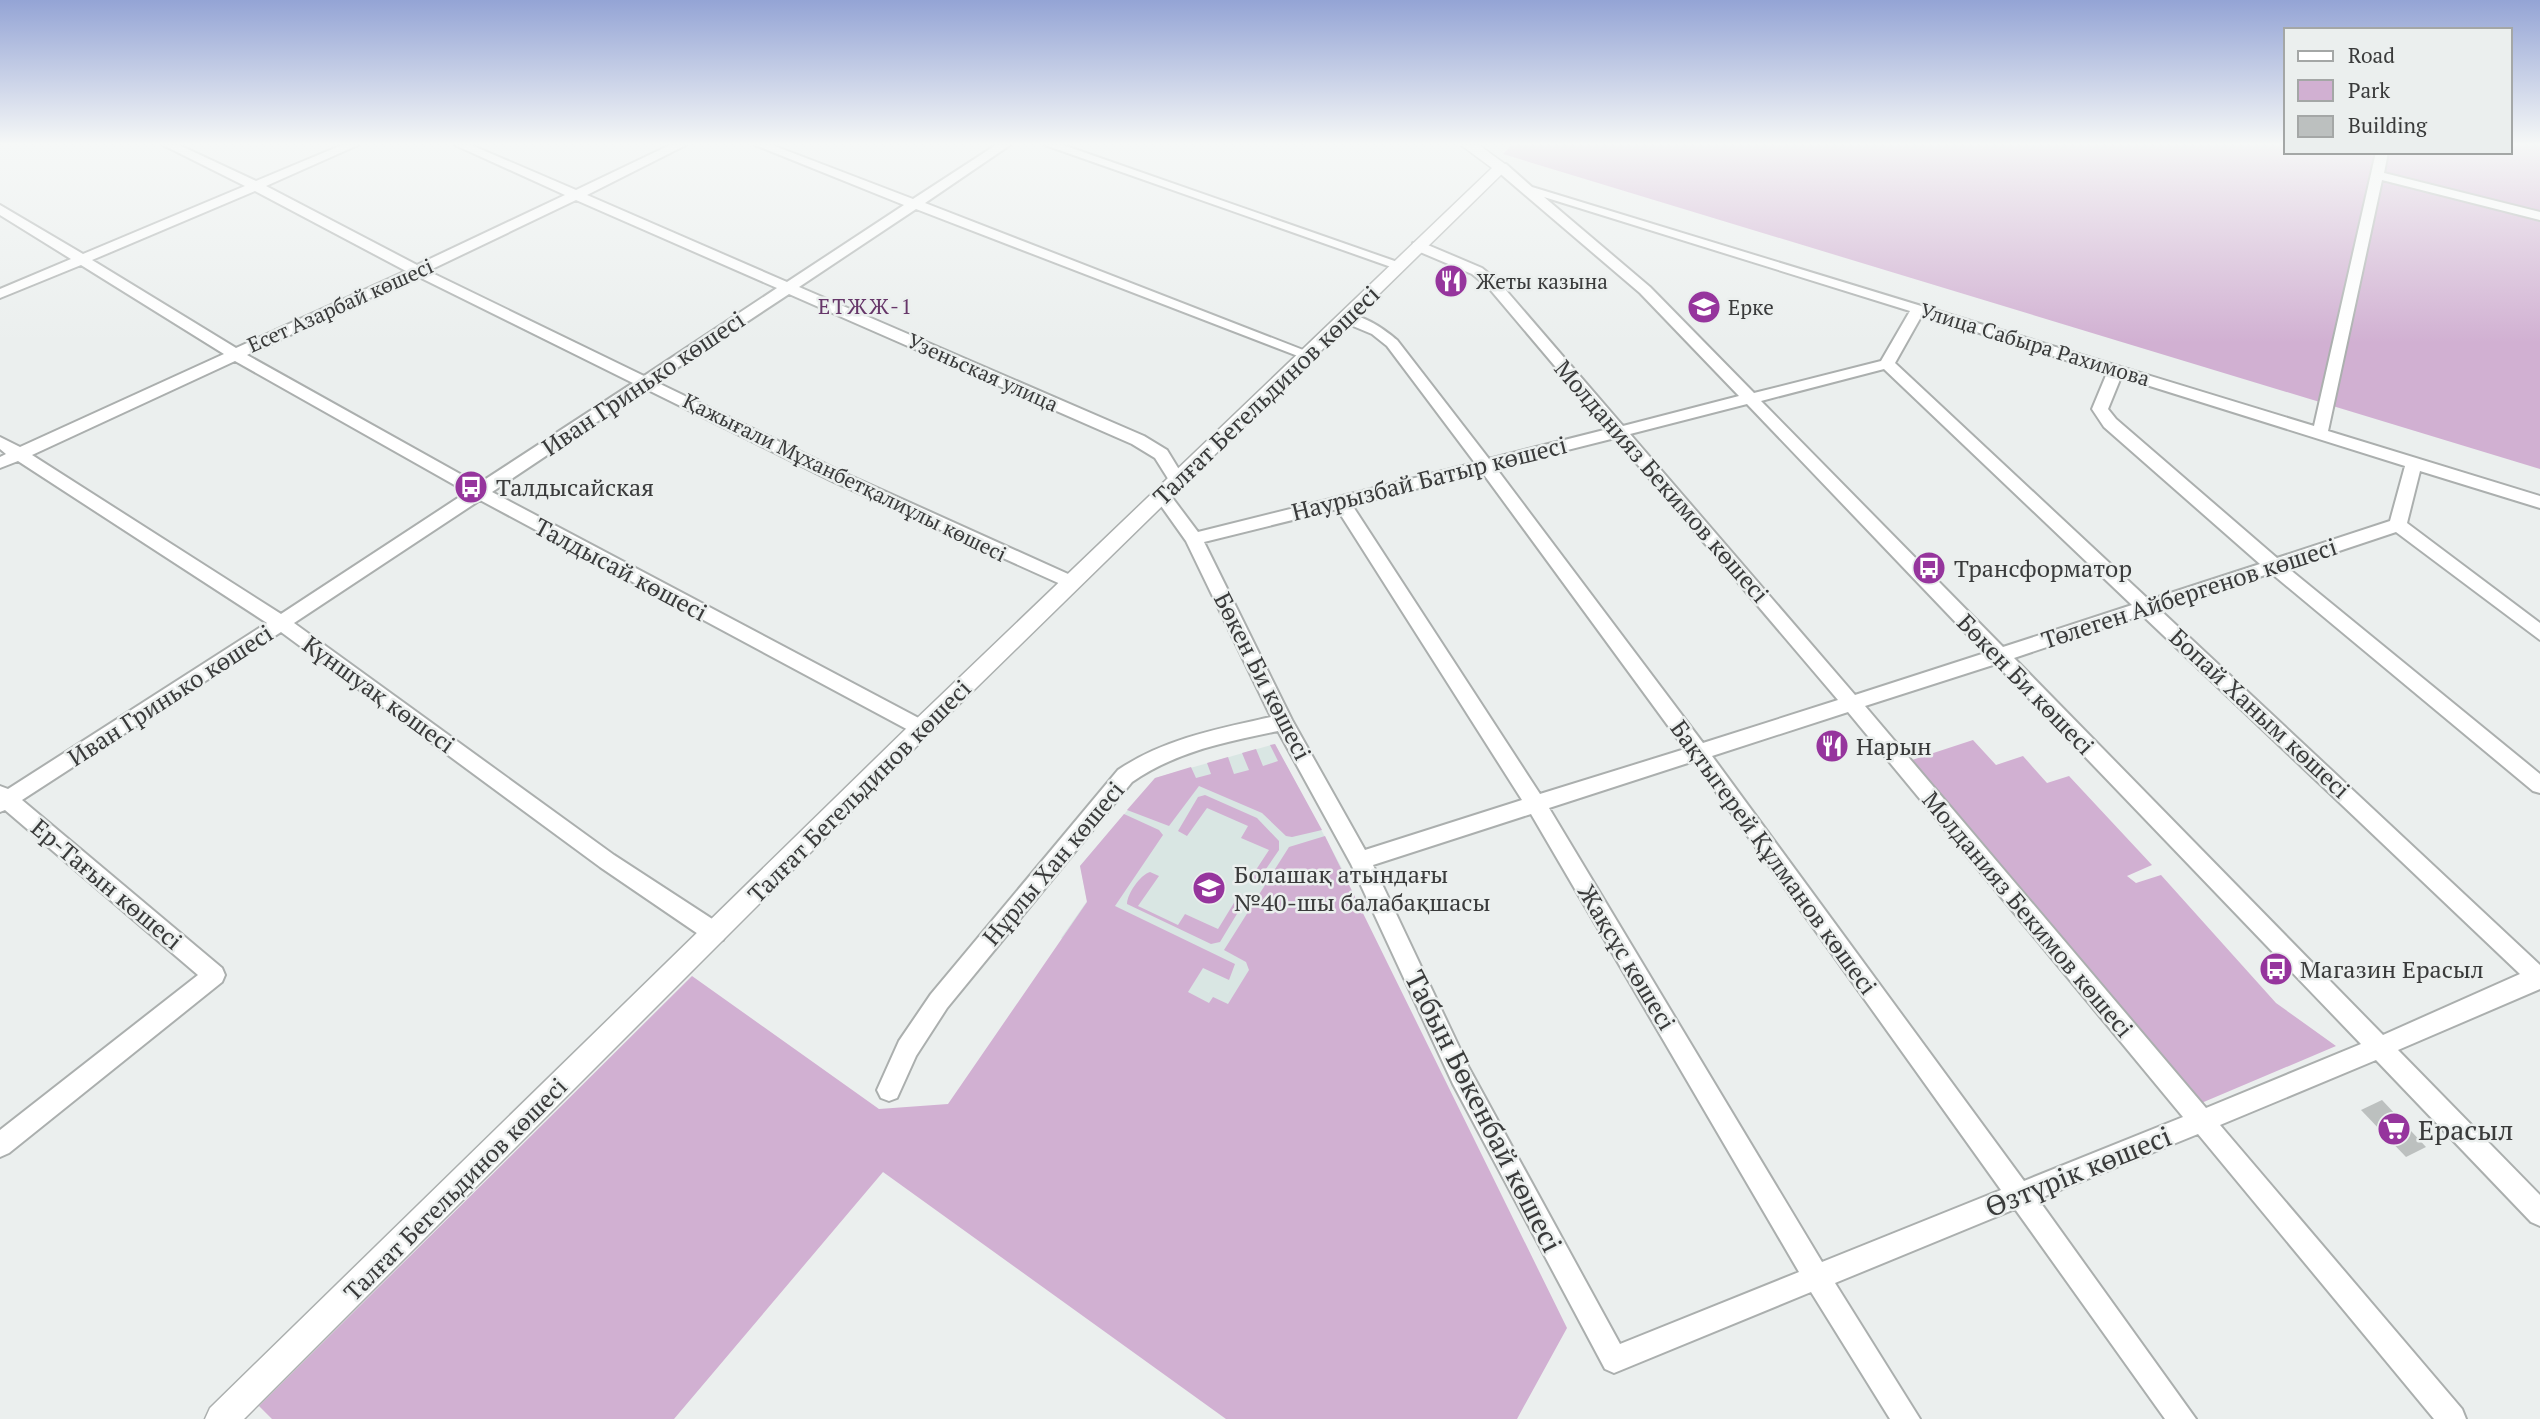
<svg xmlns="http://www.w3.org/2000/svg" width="2540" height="1419" font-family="'PT Serif',serif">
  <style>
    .built { fill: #d9e6e3 }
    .green { fill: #d1b0d2 }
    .building { fill: #bcc0bf }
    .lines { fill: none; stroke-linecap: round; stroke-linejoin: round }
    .minor-casing { stroke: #abafae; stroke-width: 4 }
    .major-casing { stroke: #abafae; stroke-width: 3 }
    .minor { fill: #fff; fill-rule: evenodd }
    .major { fill: #fff; fill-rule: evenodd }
    .labels { text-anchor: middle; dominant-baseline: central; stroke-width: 5; stroke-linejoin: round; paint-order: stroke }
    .far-poi-label { font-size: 21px; fill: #3a3b3b; stroke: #ebefee; text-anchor: start }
    .far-street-label { font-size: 21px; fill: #3a3b3b; stroke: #ebefee }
    .far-neighbourhood-label { font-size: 21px; letter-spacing: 2px; fill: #663669; stroke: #ebefee }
    .street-label { font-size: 24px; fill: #3a3b3b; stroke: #ebefee }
    .poi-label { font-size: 24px; fill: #3a3b3b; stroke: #ebefee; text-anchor: start }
    .near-street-label { font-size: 28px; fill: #3a3b3b; stroke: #ebefee }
    .near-poi-label { font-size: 28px; fill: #3a3b3b; stroke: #ebefee; text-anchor: start }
  </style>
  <rect width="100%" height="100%" fill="#ebefee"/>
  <path class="built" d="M1275,744L1345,874L1218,1036L1061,938L1087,901L1080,866L1155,778Z"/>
  <path class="green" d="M1512,145H2286V152H2510V145H2540V469L1503,154Z
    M1973,740L1996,765L2023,756L2047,783L2069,776L2152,865L2127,876L2136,883L2161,875L2276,1003L2336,1046L2199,1104L1909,761Z
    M1275,744L1322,830L1292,837L1286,836L1262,813L1199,786L1169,826L1127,810L1155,778L1191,767L1196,778L1211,774L1207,763L1228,757L1234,774L1249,770L1242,753L1256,749L1263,766L1278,761L1270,745Z
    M1205,795L1257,818L1279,841V850L1259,879H1250L1269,850L1241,838L1248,826L1207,808L1187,836L1178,831L1198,797Z
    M1124,814L1159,830L1163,835L1115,906L1235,964L1229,980L1203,968L1188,992L1209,1003L1213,997L1228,1004L1249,970L1246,962L1224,950L1289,847L1325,836L1567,1328L1517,1419H1226L883,1172L674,1419H272L259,1406L692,976L879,1109L948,1104L1087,902L1080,866Z
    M1150,872L1159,876L1138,906L1178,925L1185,914L1218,929L1240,893L1246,899L1220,942L1211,944L1127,904C1127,894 1140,875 1150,872Z"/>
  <path class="building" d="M2382,1100L2426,1147L2406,1157L2361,1110Z"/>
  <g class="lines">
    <defs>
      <path id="minor" d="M163,145H179L256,181L342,145H358L266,186L417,265L565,195L455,145H471L576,190L670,145H686L587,195L787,282L904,205L755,145H772L913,199L996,145H1010L925,203L1316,355L1313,358H1303L916,209L799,287L1144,436L1167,450L1186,481L1184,485H1172L1155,458L1132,444L789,294L656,382L844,473L1077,578L1080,582L1077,586H1065L832,481L646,389L492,492L928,723L931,728L928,733H914L480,500L294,623L614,855L723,926L726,933L723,940L715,942L707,940L600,867L281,632L22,800L222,968L225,975L222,982L9,1153L0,1157V1130L198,975L5,810L0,812V786L8,789L267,623L18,461L0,468V457L6,454L0,449V437L20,447L224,354L81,265L0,298V289L71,259L0,215V205L83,254L245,186ZM255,191L406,271L236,348L92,260ZM576,200L777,288L644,376L428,271ZM417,276L633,383L478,484L247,355ZM235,361L467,492L281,614L32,455Z
        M1045,145H1063L1406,265L1399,269L1394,268Z
        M2376,152H2388L2384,173L2540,212V220L2382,180L2328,431L2540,496V508L2420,471L2407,523L2540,623V640L2396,532L2288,568L2540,774V793L2533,791L2271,573L2160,610L2540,965V989L2398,1050L2540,1195V1226L2531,1222L2376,1060L2220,1125L2462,1409L2466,1419H2434L2198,1134L2038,1199L2196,1419H2165L2015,1209L1835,1283L1920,1419H1890L1811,1292L1614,1373L1605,1369L1453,1084L1351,864L1278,731C1226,742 1177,751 1132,782L947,1008L916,1056L897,1098L889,1101L881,1098L877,1090L899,1041L931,994L1118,770C1164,739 1217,729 1271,717L1186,541L1154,496L1156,492H1168L1198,532L1475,463L1387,346L1372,334L1341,321V315C1359,311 1384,329 1397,340L1489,459L1608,429L1488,287L1472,274L1413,249V243H1423L1482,268L1498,281L1623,426L1739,396L1640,293L1496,170V164H1506L1532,187L2314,426ZM1544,197L1910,311L1881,361L1754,393L1650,287ZM1922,315L2107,373L2092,409L2104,427L2260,564L2149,600L1895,363ZM1884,369L2132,605L2003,647L1761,401ZM2121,377L2405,466L2390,521L2277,558L2116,419L2108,409ZM1747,404L1985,653L1855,695L1630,434ZM1615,438L1838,700L1703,743L1496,468ZM1482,472L1685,749L1540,794L1352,505ZM1337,509L1522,800L1365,850L1292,720L1204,542ZM2142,615L2520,974L2383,1035L2014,658ZM1996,664L2361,1044L2206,1108L1865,706ZM1848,712L2183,1117L2024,1181L1712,756ZM1694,761L2001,1190L1822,1262L1549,808ZM1531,814L1799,1272L1620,1344L1469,1068L1373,865Z"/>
      <path id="major" d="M1461,145H1479L1509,167L929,734L244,1419H205L210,1408L913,722L1492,168Z"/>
    </defs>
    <use href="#minor" class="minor-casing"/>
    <use href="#major" class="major-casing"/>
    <use href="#minor" class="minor"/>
    <use href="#major" class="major"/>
  </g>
  <linearGradient id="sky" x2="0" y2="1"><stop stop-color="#94a4d5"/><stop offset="0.42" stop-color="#f6f8f7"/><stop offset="1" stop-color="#f6f8f7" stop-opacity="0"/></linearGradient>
  <rect width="2540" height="343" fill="url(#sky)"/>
  <defs>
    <symbol id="restaurant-disc" viewBox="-11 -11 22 22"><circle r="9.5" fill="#96359d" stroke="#ebefee"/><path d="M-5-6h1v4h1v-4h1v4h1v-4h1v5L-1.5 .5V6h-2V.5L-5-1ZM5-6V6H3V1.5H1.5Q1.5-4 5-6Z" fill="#fff"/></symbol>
    <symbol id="school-disc" viewBox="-11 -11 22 22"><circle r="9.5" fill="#96359d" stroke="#ebefee"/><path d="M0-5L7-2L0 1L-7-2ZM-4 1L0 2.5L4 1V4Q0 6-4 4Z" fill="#fff"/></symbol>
    <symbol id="bus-disc" viewBox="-11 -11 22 22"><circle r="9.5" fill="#96359d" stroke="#ebefee"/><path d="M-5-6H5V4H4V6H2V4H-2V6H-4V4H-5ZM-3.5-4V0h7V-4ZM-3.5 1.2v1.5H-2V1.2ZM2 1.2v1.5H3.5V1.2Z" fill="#fff"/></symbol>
    <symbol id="supermarket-disc" viewBox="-11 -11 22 22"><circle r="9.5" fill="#96359d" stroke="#ebefee"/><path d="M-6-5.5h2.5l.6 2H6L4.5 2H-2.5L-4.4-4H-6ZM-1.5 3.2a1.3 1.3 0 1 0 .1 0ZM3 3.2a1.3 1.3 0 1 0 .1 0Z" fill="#fff"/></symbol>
  </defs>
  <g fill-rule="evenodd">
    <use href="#restaurant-disc" x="1432" y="262" width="38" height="38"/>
    <use href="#school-disc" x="1685" y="288" width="38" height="38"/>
    <use href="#bus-disc" x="452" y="468" width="38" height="38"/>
    <use href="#bus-disc" x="1910" y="549" width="38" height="38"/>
    <use href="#restaurant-disc" x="1813" y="727" width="38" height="38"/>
    <use href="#school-disc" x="1190" y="869" width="38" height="38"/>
    <use href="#bus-disc" x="2257" y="950" width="38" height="38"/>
    <use href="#supermarket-disc" x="2375" y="1110" width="38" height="38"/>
  </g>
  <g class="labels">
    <g class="far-poi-label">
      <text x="1476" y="281">Жеты казына</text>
      <text x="1728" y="307">Ерке</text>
    </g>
    <g class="far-street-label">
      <text transform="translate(340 305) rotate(-24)">Есет Азарбай көшесі</text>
      <text transform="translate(2035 344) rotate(17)">Улица Сабыра Рахимова</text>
      <text transform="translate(983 372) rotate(24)">Узеньская улица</text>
      <text transform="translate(845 477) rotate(26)">Қажығали Мұханбетқалиұлы көшесі</text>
    </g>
    <g class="far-neighbourhood-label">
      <text x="866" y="306">ЕТЖЖ-1</text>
    </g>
    <g class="street-label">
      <text transform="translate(643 383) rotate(-34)">Иван Гринько көшесі</text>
      <text transform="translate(1266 395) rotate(-44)">Талғат Бегельдинов көшесі</text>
      <text transform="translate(1429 478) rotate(-14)">Наурызбай Батыр көшесі</text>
      <text transform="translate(1662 481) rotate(49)">Молданияз Бекимов көшесі</text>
      <text transform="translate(621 569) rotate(28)">Талдысай көшесі</text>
      <text transform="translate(2189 593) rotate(-18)">Төлеген Айбергенов көшесі</text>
      <text transform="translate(1263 676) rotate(63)">Бөкен Би көшесі</text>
      <text transform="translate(2026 684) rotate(46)">Бөкен Би көшесі</text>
      <text transform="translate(379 694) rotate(36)">Күншуақ көшесі</text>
      <text transform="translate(170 695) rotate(-33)">Иван Гринько көшесі</text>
      <text transform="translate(2260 713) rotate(43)">Бопай Ханым көшесі</text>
      <text transform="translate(859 791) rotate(-45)">Талғат Бегельдинов көшесі</text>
      <text transform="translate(1774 857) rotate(54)">Бақтыгерей Құлманов көшесі</text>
      <text transform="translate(1053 863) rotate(-50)">Нұрлы Хан көшесі</text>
      <text transform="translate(107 884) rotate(40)">Ер-Тағын көшесі</text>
      <text transform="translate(2028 914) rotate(50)">Молданияз Бекимов көшесі</text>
      <text transform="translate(1627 957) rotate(59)">Жақсұс көшесі</text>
      <text transform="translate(455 1189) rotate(-45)">Талғат Бегельдинов көшесі</text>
    </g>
    <g class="poi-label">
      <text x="496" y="487">Талдысайская</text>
      <text x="1954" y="568">Трансформатор</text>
      <text x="1856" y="746">Нарын</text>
      <text x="1234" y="874">Болашақ атындағы<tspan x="1234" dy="28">№40-шы балабақшасы</tspan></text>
      <text x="2300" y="969">Магазин Ерасыл</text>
    </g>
    <g class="near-street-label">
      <text transform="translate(1484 1111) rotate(63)">Табын Бөкенбай көшесі</text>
      <text transform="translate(2078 1171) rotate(-22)">Өзтүрік көшесі</text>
    </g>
    <g class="near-poi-label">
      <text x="2418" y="1129">Ерасыл</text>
    </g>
  </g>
  <rect x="2284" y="28" width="228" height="126" fill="#ebefee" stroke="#a4a7a6" stroke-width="2"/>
  <rect x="2298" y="51" width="35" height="10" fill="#ffffff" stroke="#a4a7a6" stroke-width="2"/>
  <text x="2348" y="63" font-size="21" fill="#3a3b3b">Road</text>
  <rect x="2298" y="80" width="35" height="21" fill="#d1b0d2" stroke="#a4a7a6" stroke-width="2"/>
  <text x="2348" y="98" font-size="21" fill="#3a3b3b">Park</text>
  <rect x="2298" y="116" width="35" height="21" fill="#bcc0bf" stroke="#a4a7a6" stroke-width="2"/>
  <text x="2348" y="133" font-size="21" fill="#3a3b3b">Building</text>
</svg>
